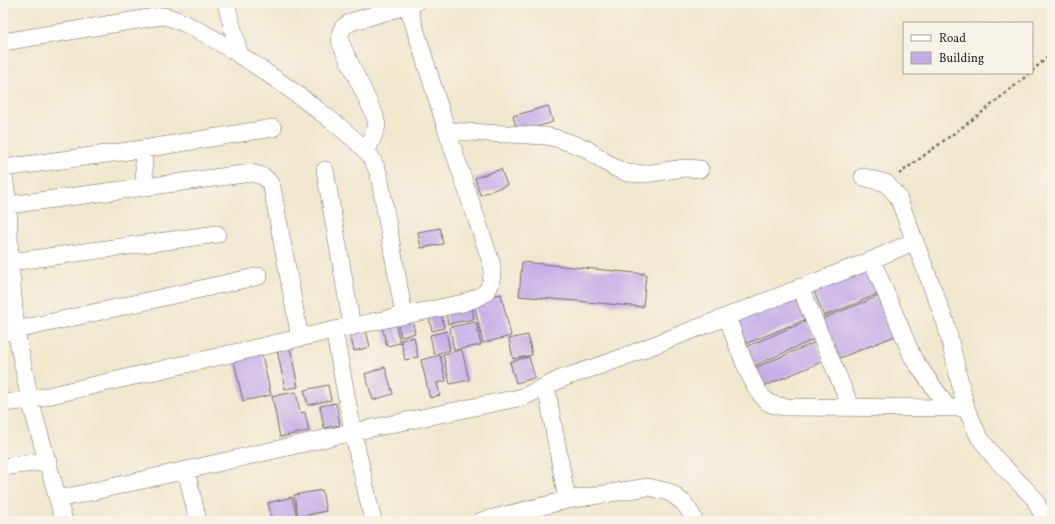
<svg xmlns="http://www.w3.org/2000/svg" width="1055" height="524" font-family="Vollkorn,serif">
  <style>
    .building { fill: #c5ace7 }
    .lines { fill: none; stroke-linecap: round; stroke-linejoin: round }
    .street-casing { stroke: #706d64; stroke-width: 18 }
    .path { stroke: #706d64; stroke-width: 2.5; stroke-dasharray: 3 3; stroke-linecap: butt }
    .street { stroke: #fff; stroke-width: 17 }
  </style>
  <rect width="100%" height="100%" fill="#f7f3e8"/>
  <filter id="ink" filterUnits="userSpaceOnUse"><feTurbulence type="fractalNoise" baseFrequency=".025" numOctaves="2"/><feDisplacementMap in="SourceGraphic" scale="8" xChannelSelector="R" yChannelSelector="G"/><feConvolveMatrix kernelMatrix="1 2 1 2 8 2 1 2 1" color-interpolation-filters="sRGB"/></filter>
  <filter id="wash" filterUnits="userSpaceOnUse"><feTurbulence type="fractalNoise" baseFrequency=".012" numOctaves="4" result="noise"/><feDisplacementMap in="SourceGraphic" scale="16" xChannelSelector="R" yChannelSelector="G"/><feGaussianBlur stdDeviation="0.9" result="paint"/><feColorMatrix in="noise" values="0 0 0 0 0 0 0 0 0 0 0 0 0 0 0 0 0 1.4 0 .05"/><feComposite in="paint" operator="in"/></filter>
  <g filter="url(#wash)">
    <rect width="100%" height="100%" fill="#f1e7cd"/>
    <g id="blocks">
      <path class="building" d="M548,106L553,122L518,133L513,116Z
        M501,169L507,185L480,195L475,178Z
        M440,228L443,244L421,248L418,232Z
        M522,262L646,274L643,307L519,296Z
        M870,266L881,293L824,316L813,289Z
        M797,293L807,319L745,344L734,319Z
        M501,294L511,336L483,343L473,300Z
        M882,295L898,335L837,359L821,319Z
        M471,303L474,319L448,324L445,308Z
        M440,309L444,328L432,331L428,312Z
        M411,316L415,333L401,337L397,320Z
        M395,320L400,343L387,346L381,323Z
        M807,321L815,339L751,367L743,348Z
        M476,322L481,345L454,350L450,327Z
        M365,326L370,347L354,351L349,329Z
        M446,331L450,350L434,354L430,335Z
        M528,335L532,355L513,359L509,339Z
        M414,337L418,357L405,360L401,340Z
        M816,342L824,361L762,387L754,368Z
        M290,347L298,387L285,389L277,349Z
        M462,350L469,380L450,384L443,354Z
        M261,351L271,395L243,401L233,357Z
        M440,355L446,381L437,383L440,395L430,398L421,360Z
        M529,357L535,378L516,383L510,362Z
        M385,367L393,394L373,400L365,374Z
        M328,385L331,400L308,405L304,390Z
        M296,392L300,413L305,412L309,431L280,437L272,396Z
        M336,403L340,425L324,428L320,406Z
        M322,490L326,511L298,517L294,495Z
        M292,497L298,521H272L268,503Z"/>
    </g>
  </g>
  <g filter="url(#ink)">
    <use href="#blocks" fill-opacity="0" stroke="#706d64" stroke-width="1"/>
    <g class="lines">
      <defs>
        <path id="street" d="M226,3L240,56
          M407,3L447,131L546,136L559,139L585,148L613,167L627,173L645,174L684,168L700,169
          M3,42L161,16C197,18 339,121 366,151C373,158 376,167 379,175L404,315
          M143,149L145,187
          M367,151L377,126L375,116L341,44C339,32 340,28 351,22L415,3
          M3,168L8,205L10,262L16,331L30,400L64,521
          M3,168L143,149L273,128
          M325,170L352,327
          M863,177L886,183L898,197L946,324L966,408L979,437L995,458L1034,498L1045,520
          M8,205L251,173C262,175 267,177 272,187L300,338
          M872,260L913,358L948,408
          M3,263L217,234
          M800,287L851,407
          M727,317C735,337 752,392 769,403C773,405 780,406 784,407L966,408
          M334,330L353,432L373,521
          M3,333L259,276
          M546,386L567,500
          M3,403L30,400L334,330L463,303C487,295 493,291 492,265L447,131
          M3,467L48,461
          M186,470L198,521
          M59,499L353,432L523,397L563,378L613,361L872,260L915,241
          M481,521L567,500L648,487L669,492L684,503L692,515L694,521"/>
      </defs>
      <use href="#street" class="street-casing"/>
      <path class="path" d="M1032,71L1052,53
        M899,174L984,111L1030,73"/>
      <use href="#street" class="street"/>
    </g>
  </g>
  <rect width="1055" height="524" fill="none" stroke="#f7f3e8" stroke-width="16"/>
  <rect x="903" y="22" width="130" height="52" fill="#f7f3e8" stroke="#a5a39c"/>
  <rect x="911" y="35" width="20" height="6" fill="#ffffff" stroke="#a5a39c"/>
  <text x="939" y="42" font-size="12" fill="#2b2b2b">Road</text>
  <rect x="911" y="52" width="20" height="12" fill="#c5ace7" stroke="#a5a39c"/>
  <text x="939" y="62" font-size="12" fill="#2b2b2b">Building</text>
</svg>
